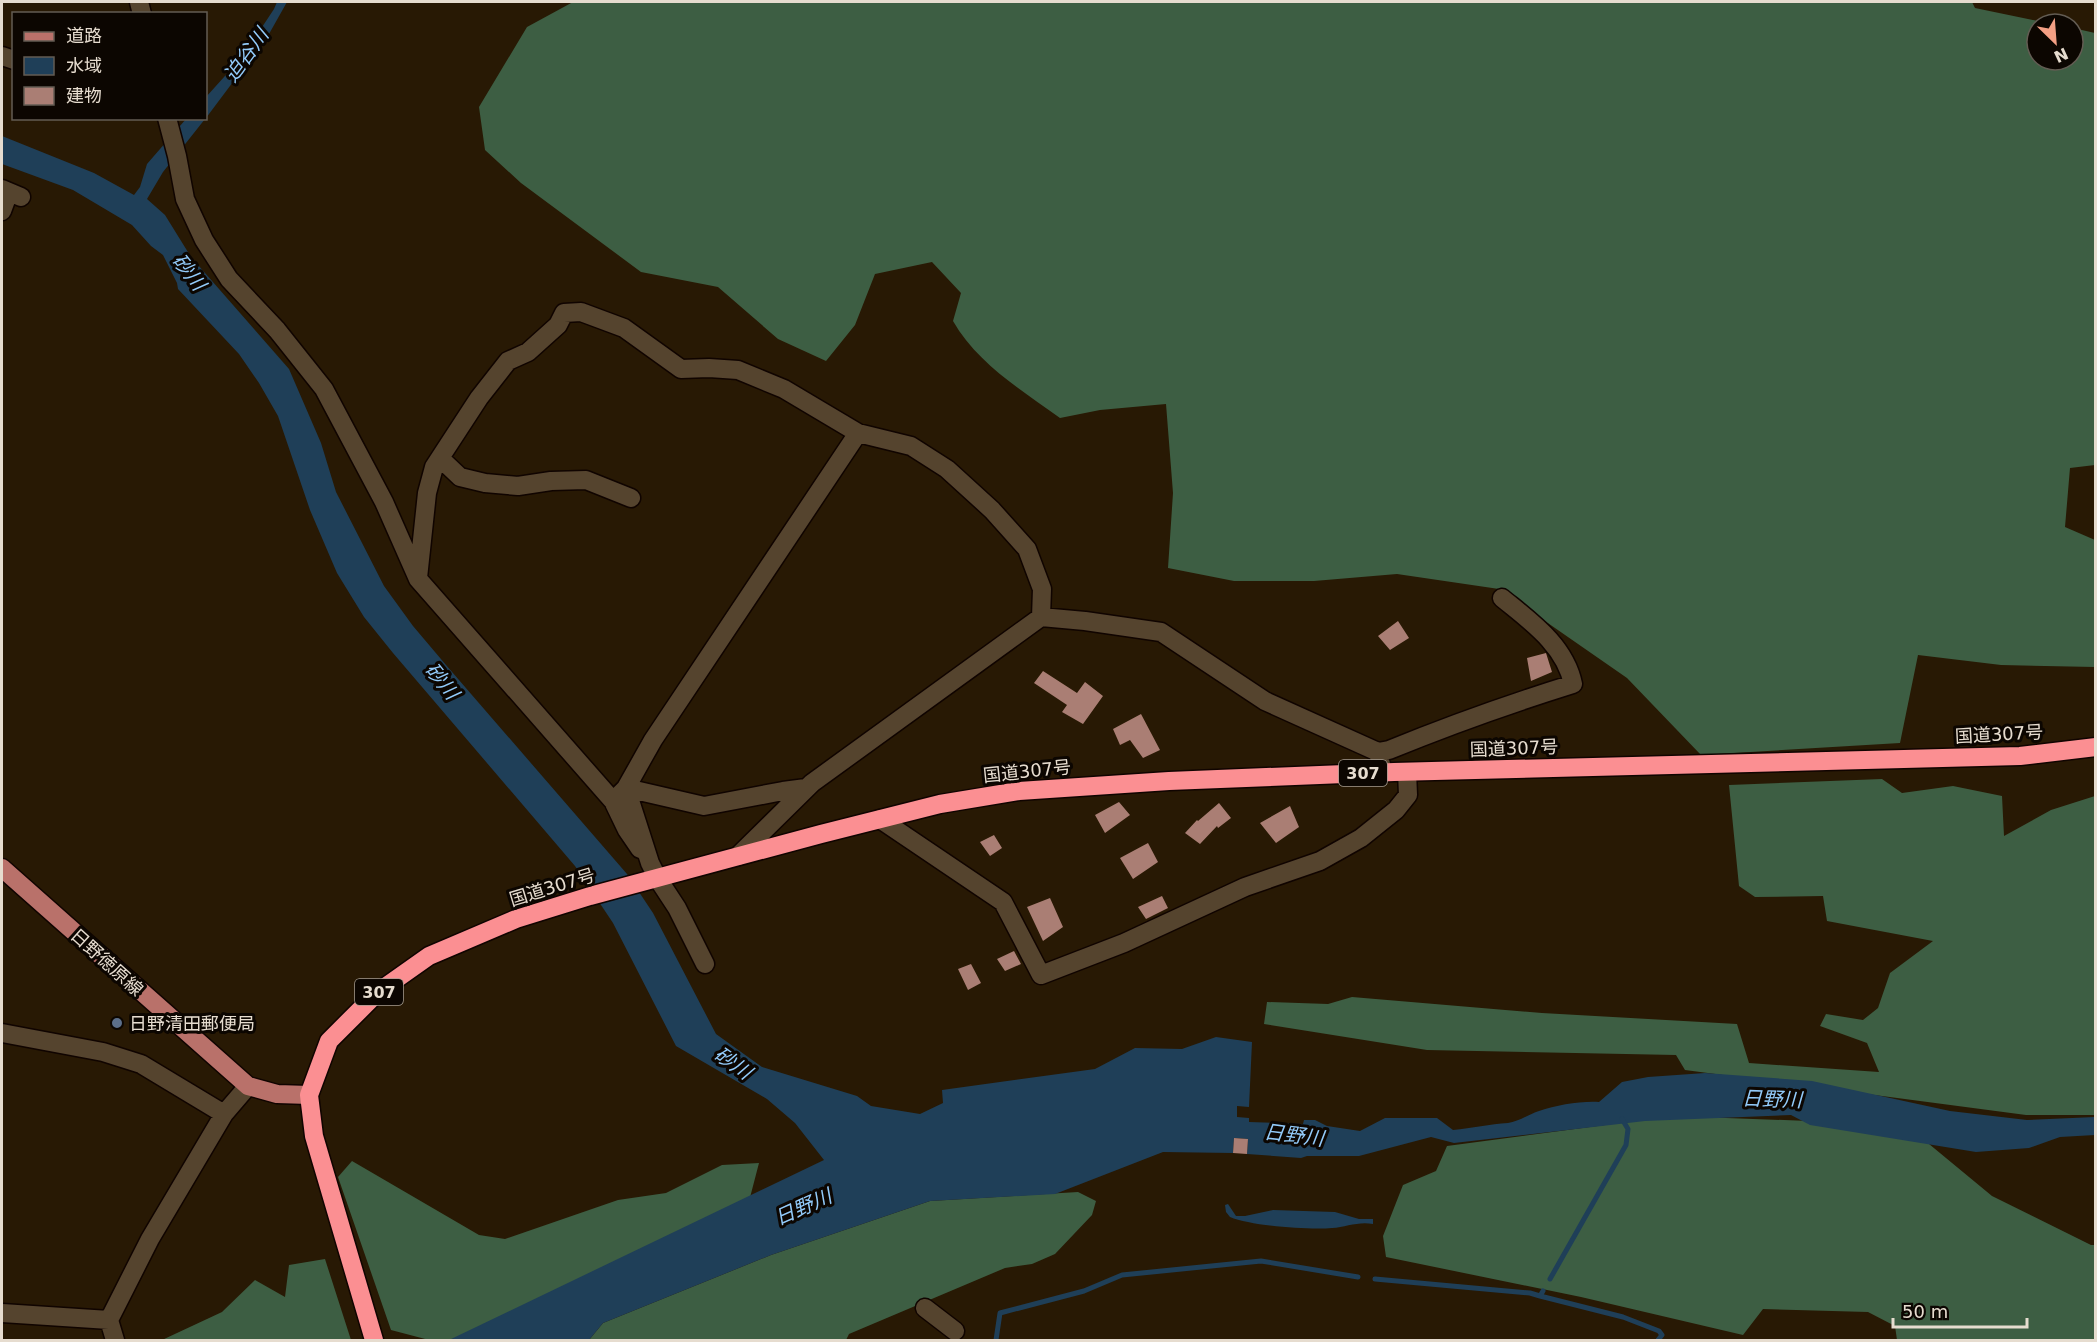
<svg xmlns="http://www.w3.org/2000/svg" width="2097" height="1342" font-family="'DejaVu Sans','Noto Sans JP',sans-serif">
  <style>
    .forest { fill: #3d5e43 }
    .water { fill: #1f3f58 }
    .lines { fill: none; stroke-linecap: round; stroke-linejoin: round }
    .stream { stroke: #1f3f58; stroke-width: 5 }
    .building { fill: #aa7e74 }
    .minor-casing { stroke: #100400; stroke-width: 21 }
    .major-casing { stroke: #100400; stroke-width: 21 }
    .highway-casing { stroke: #100400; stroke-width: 21 }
    .minor { stroke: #55442e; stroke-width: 18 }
    .major { stroke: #b9716a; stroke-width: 18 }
    .highway { stroke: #fb8f92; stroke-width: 18 }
    .service-dot { fill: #5c6f8a; stroke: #0c0601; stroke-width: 2 }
    .labels { text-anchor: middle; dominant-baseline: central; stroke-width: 6; stroke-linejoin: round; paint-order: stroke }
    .shield { fill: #0c0601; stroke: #a59c91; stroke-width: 1.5 }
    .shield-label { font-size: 16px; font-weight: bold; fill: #e6dccf }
    .street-label { font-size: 18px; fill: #e6dccf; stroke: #0c0601 }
    .poi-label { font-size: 18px; fill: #e6dccf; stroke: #0c0601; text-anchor: start }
    .water-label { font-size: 20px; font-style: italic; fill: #93cbfa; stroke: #0c0601 }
  </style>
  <rect width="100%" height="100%" fill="#281904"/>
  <path class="forest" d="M573,2H1972L1975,8L2052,24H2037V60H2073V28L2095,33V465L2070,468L2065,527L2095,540V667L2001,665L1918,655L1900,743L1701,755L1627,678L1499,589L1397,574L1314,581H1234L1168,568L1173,493L1166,404L1100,410L1060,418C1021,390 977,363 953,321L961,293L932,262L875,274L855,325L826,361L778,339L718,287L641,272L521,183L485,150L479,107L527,27Z
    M1882,779L1902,793L1953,786L2002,796L2004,836L2051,810L2095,796V1115H2026L1685,1070L1676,1055L1427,1050L1264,1024L1267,1002L1328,1004L1352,997L1542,1013L1737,1024L1749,1063L1879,1072L1867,1043L1820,1026L1826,1014L1863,1020L1878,1008L1890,973L1933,941L1827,921L1823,896L1755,897L1739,886L1729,785Z
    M1673,1116L1809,1121L1923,1139L1992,1196L2091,1245H2095V1340H1897L1895,1326L1868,1312L1763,1309L1743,1335L1581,1297L1386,1257L1383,1236L1403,1185L1436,1171L1447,1146Z
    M352,1161L479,1235L505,1239L618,1200L666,1193L722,1165L759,1163L747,1209L491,1340H429L391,1330L338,1177Z
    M1078,1192L1096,1201L1092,1215L1055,1254L1032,1264L1005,1268L849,1334L846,1340H589L603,1323L771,1255L930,1201Z
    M325,1259L351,1340H162L222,1312L255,1280L285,1297L289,1265Z"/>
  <path class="water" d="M277,2H287L269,34L206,118V97L243,56L274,9Z
    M186,119H205L163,172L147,199L165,215L191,257L289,369L321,443L336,492L384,586L413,626L446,665L627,874L653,913L716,1034L762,1067L857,1096L871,1106L920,1114L943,1103L942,1090L1095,1069L1135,1048L1182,1049L1216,1037L1252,1042L1249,1107L1237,1106V1117L1249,1118V1122L1303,1124L1304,1120H1315L1327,1126L1360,1131L1385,1118H1437L1453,1130C1472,1128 1490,1124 1508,1123C1518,1122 1529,1114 1539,1111C1557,1105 1580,1101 1599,1102L1622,1082L1648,1077L1705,1073L1812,1081L1950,1111L2027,1120L2095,1117V1135L2060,1137L2029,1148L1976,1152L1810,1125L1791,1115L1645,1121L1454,1143L1431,1137L1359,1156H1307L1301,1158L1247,1154L1248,1139L1234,1138L1233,1153L1163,1152L1055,1194L930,1201L771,1255L603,1323L589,1340H449L824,1160L795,1123L767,1099L676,1046L613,923L575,866L393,653L364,617L337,573L310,510L278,416L259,383L239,354L178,289L177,283L163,255L151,246L132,225L73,190L2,164V136L94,173L134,195L140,187L147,164Z
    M1228,1204L1236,1216H1245L1273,1210L1335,1212L1359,1219H1373V1224C1359,1221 1346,1227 1332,1228C1309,1230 1251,1226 1230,1217L1226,1212L1225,1205Z"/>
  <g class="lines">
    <path class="stream" d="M1375,1279L1530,1293L1540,1296L1543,1291
      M1550,1279L1626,1145L1628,1129L1622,1119
      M1540,1296L1623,1317L1659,1331L1662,1335L1658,1340
      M996,1340L1000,1313L1084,1291L1122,1275L1261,1261L1358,1277"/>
  </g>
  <path class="building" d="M1398,621L1409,638L1390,650L1378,636Z
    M1546,653L1552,672L1531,681L1527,658Z
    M1043,671L1077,693L1085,682L1103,696L1083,724L1062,712L1067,705L1034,683Z
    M1141,714L1160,750L1143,758L1130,740L1120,745L1113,729Z
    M1119,802L1130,815L1105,833L1095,815Z
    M1219,803L1231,818L1218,828L1217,826L1200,844L1185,833L1197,820L1198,821Z
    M1290,806L1299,827L1276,843L1260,823Z
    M994,835L1002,848L990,856L980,842Z
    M1148,843L1158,862L1133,879L1120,858Z
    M1162,896L1168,908L1146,919L1138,907Z
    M1050,898L1063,927L1043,941L1027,907Z
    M1014,951L1021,964L1005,971L997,959Z
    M971,964L981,983L968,990L958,969Z
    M1234,1138L1248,1139L1247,1154L1233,1153Z"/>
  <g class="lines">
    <defs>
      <path id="minor" d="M139,2L142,14
        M2,56L14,60
        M167,118L177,156L185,199L204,240L229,279L277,330L324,389L384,502L418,579L613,801L626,788L653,740L858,433
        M2,189L21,197
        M2,211L9,192
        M440,458L460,477L485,483L518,486L551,481L586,480L631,498
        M418,578L427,493L434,467L479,398L508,361L528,352L558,325L564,313L581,312L624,328L681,369L709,368L738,370L784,389L858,433L911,446L947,469L992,510L1027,549L1042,589L1041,617
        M1378,752L1389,750C1450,725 1509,704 1573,684C1565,645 1530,621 1502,598
        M626,788L650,863L658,879L677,908L705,964
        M626,788L704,806L783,791L806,788
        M613,801L627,830L640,849
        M880,819L1003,902L1041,975L1124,943L1245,887L1320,861L1361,838L1396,810L1408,795L1407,772
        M738,856L812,783L1041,617L1085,621L1161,632L1265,701L1378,752L1383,773
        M2,1033L103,1052L141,1064L224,1114
        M925,1308L955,1331
        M2,1313L109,1320
        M115,1340L109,1320L150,1239L224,1114L248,1086"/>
      <path id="major" d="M2,868L248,1086L277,1094L309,1095"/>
      <path id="highway" d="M374,1340L314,1136L309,1095L329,1041L378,992L429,956L516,919L590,896L821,834L940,804L1019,791L1169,781L1394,772L2020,756L2096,747"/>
    </defs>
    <use href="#minor" class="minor-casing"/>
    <use href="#major" class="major-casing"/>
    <use href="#highway" class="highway-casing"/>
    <use href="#minor" class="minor"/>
    <use href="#major" class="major"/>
    <use href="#highway" class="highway"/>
  </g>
  <circle class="service-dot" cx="117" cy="1023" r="6"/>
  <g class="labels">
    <g class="shield">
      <rect x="1339" y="760" width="48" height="26" rx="4.5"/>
      <rect x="355" y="979" width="48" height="26" rx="4.5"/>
    </g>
    <g class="shield-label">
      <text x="1363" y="773">307</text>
      <text x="379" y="992">307</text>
    </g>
    <g class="street-label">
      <text transform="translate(1999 734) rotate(-3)">国道307号</text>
      <text transform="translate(1514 748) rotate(-2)">国道307号</text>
      <text transform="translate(1027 771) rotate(-6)">国道307号</text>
      <text transform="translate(552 887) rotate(-17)">国道307号</text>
      <text transform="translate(107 962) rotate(42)">日野徳原線</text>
    </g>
    <g class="poi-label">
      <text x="129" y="1023">日野清田郵便局</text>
    </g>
    <g class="water-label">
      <text transform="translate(246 55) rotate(-54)">迫谷川</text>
      <text transform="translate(189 272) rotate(52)">砂川</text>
      <text transform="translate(442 681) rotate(51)">砂川</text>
      <text transform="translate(733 1063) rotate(35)">砂川</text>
      <text transform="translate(1772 1099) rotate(2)">日野川</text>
      <text transform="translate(1294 1135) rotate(7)">日野川</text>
      <text transform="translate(803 1207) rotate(-24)">日野川</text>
    </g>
  </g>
  <rect width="2097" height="1342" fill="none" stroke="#e6dccf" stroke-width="6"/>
  <rect x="12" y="12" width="195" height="108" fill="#0c0601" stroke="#635c53" stroke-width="1.5"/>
  <rect x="24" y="32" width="30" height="9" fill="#b9716a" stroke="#635c53" stroke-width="1.5"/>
  <text x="66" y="42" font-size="18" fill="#e6dccf">道路</text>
  <rect x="24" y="57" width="30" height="18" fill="#1f3f58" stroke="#635c53" stroke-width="1.5"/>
  <text x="66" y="72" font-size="18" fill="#e6dccf">水域</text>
  <rect x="24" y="87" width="30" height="18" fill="#aa7e74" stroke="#635c53" stroke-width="1.5"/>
  <text x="66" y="102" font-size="18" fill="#e6dccf">建物</text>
  <g transform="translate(2055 42) rotate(155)"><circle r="28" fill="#0c0601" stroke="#635c53" stroke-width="1.5"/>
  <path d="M0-4.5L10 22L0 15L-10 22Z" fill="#f39f84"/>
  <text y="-9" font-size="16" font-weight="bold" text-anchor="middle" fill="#e6dccf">N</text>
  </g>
  <path d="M1893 1318v9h134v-9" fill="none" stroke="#e6dccf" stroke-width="3"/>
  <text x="1902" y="1318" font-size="18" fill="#e6dccf" stroke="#0c0601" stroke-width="4.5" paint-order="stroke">50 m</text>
</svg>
